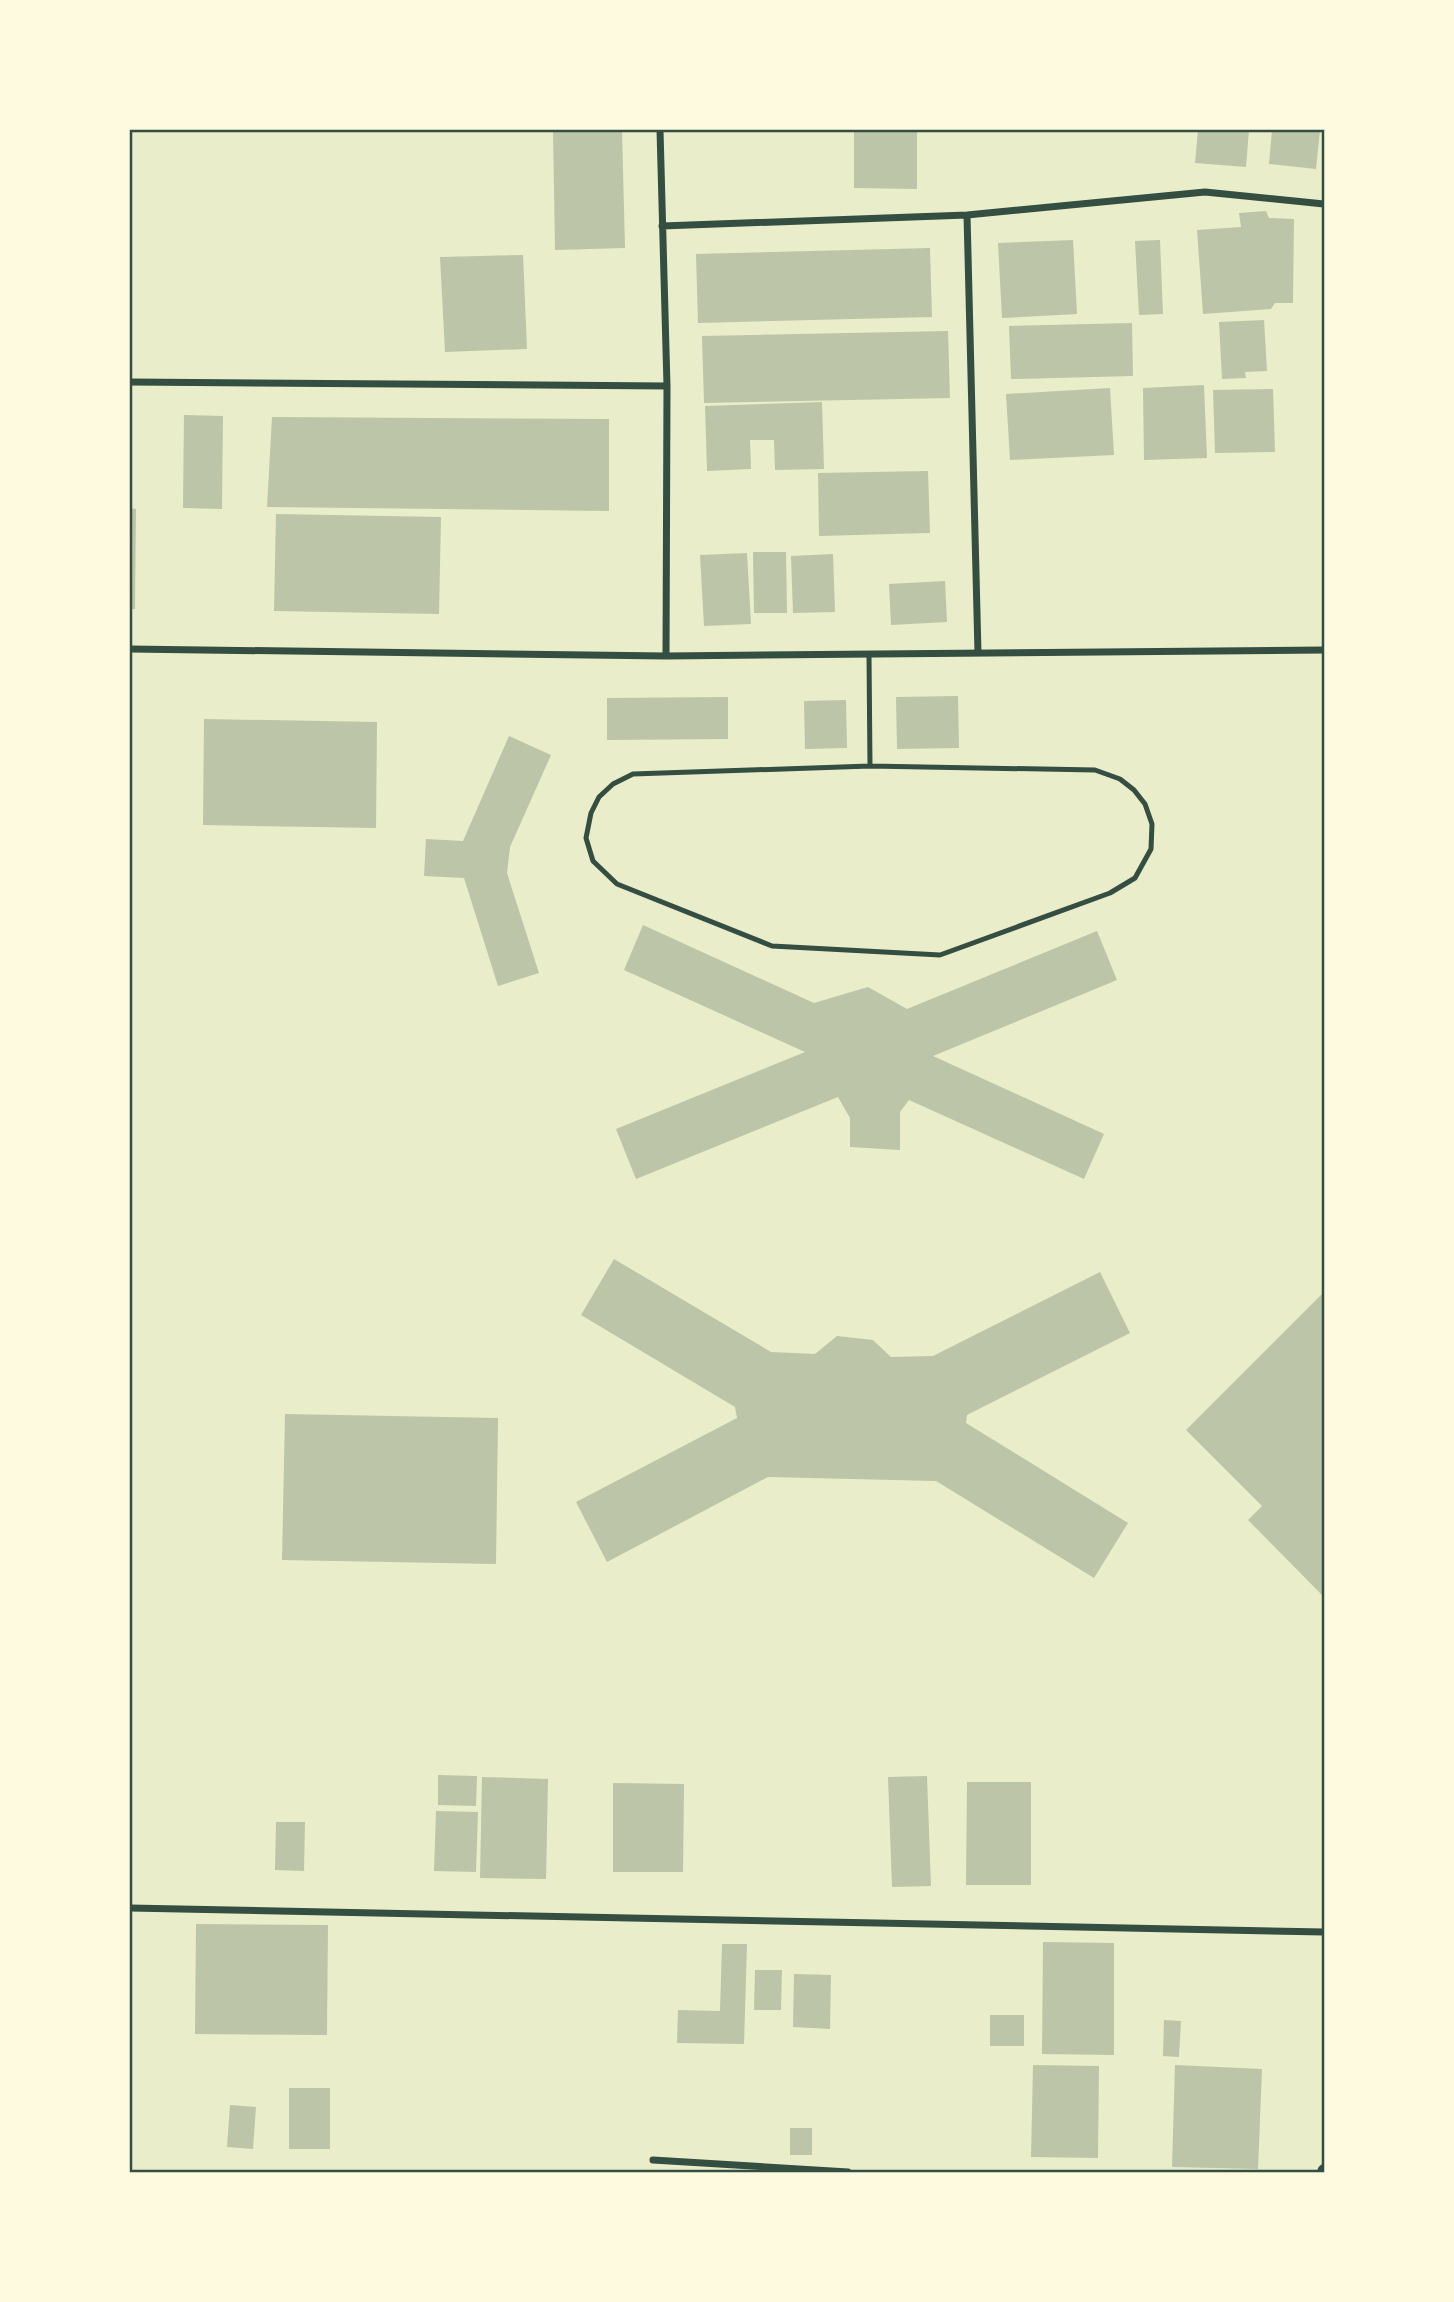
<svg xmlns="http://www.w3.org/2000/svg" width="1454" height="2302" font-family="Bitter,serif">
  <style>
    .building { fill: #bcc5a7 }
    .lines { fill: none; stroke-linecap: round; stroke-linejoin: round }
    .service { stroke: #344e41; stroke-width: 5 }
    .minor { stroke: #344e41; stroke-width: 7 }
    .tertiary { stroke: #344e41; stroke-width: 12 }
    .neatline { fill: none; stroke: #344e41; stroke-width: 2.5 }
  </style>
  <rect width="100%" height="100%" fill="#e9edc9"/>
  <path class="building" d="M553,130H622L625,248L555,250Z
    M854,130H917V189L854,188Z
    M1198,130H1249L1246,167L1195,163Z
    M1272,130H1320L1316,169L1269,164Z
    M1266,211L1269,218L1294,219L1293,303H1275L1271,309L1203,314L1197,230L1241,227L1239,213Z
    M1073,240L1077,314L1002,318L998,243Z
    M1160,240L1163,314L1139,315L1135,241Z
    M930,248L932,317L698,323L696,254Z
    M523,255L527,349L445,352L440,257Z
    M1264,320L1267,371L1245,372L1246,378L1222,379L1219,322Z
    M1132,323L1133,376L1011,379L1009,326Z
    M948,331L950,398L704,403L702,336Z
    M1204,385L1207,458L1144,460L1143,388Z
    M1110,388L1114,455L1010,460L1006,394Z
    M1273,389L1275,452L1215,453L1213,390Z
    M822,402L824,469L775,470L774,440H750L751,469L707,471L705,406Z
    M184,415L223,416L222,509L183,508Z
    M272,417L609,419V511L267,507Z
    M928,471L930,533L819,536L818,473Z
    M130,508L136,509L135,609H130Z
    M276,514L441,517L439,614L274,611Z
    M753,552H786L787,613H754Z
    M747,553L751,624L704,626L700,555Z
    M833,554L835,612L793,613L791,556Z
    M945,581L947,622L891,625L889,584Z
    M958,696L959,748L897,749L896,697Z
    M728,697V739L607,740V698Z
    M846,700L847,748L805,749L804,701Z
    M204,719L377,722L376,828L203,825Z
    M509,736L551,755L510,847L507,873L539,973L498,986L464,878L424,876L426,839L463,841Z
    M643,925L814,1003L868,987L907,1009L1097,931L1117,980L933,1056L1104,1134L1084,1179L909,1100L900,1112V1150L850,1147V1118L838,1097L636,1179L616,1129L805,1052L624,970Z
    M614,1259L771,1352L815,1354L837,1336L873,1340L891,1357L933,1356L1100,1272L1130,1333L967,1415L966,1423L1128,1523L1094,1578L936,1481L768,1477L607,1562L576,1502L737,1418L735,1407L581,1315Z
    M1324,1292V1592L1322,1595L1248,1520L1262,1506L1186,1430Z
    M285,1414L498,1418L496,1564L282,1560Z
    M438,1775L477,1776L476,1806L438,1805Z
    M927,1776L931,1886L892,1887L888,1777Z
    M482,1777L548,1779L546,1879L480,1878Z
    M967,1782H1031V1885H966Z
    M613,1783L684,1784L683,1872H613Z
    M436,1811L478,1812L476,1872L434,1871Z
    M276,1822H305L304,1871L275,1870Z
    M196,1924L328,1925L327,2035L195,2034Z
    M1043,1942L1114,1943V2055L1042,2054Z
    M722,1944H747L744,2044L677,2043L678,2010L720,2011Z
    M755,1970H782L781,2010H754Z
    M794,1974L831,1975L830,2029L793,2027Z
    M990,2015H1024V2046H990Z
    M1164,2020L1181,2021L1179,2057L1163,2056Z
    M1033,2065L1099,2066L1098,2158L1031,2157Z
    M1175,2065L1262,2069L1258,2169L1172,2167Z
    M289,2088H330V2149H289Z
    M230,2105L256,2107L253,2149L227,2147Z
    M790,2128H812V2155H790Z"/>
  <g class="lines">
    <path class="service" d="M869,655L870,766
      M870,766L1095,770L1120,779L1134,790L1145,804L1152,824L1151,849L1135,878L1110,893L940,955L772,946L617,884L593,861L586,838L591,813L599,797L613,784L633,774Z"/>
    <path class="minor" d="M660,130L667,386L666,656
      M967,215L978,653
      M662,226L967,215L1205,192L1324,204
      M130,382L667,386
      M130,649L666,656L1324,650
      M130,1908L1324,1932
      M653,2160L848,2172"/>
    <path class="tertiary" d="M1323,2172L1324,2170"/>
  </g>
  <rect width="1454" height="2302" fill="none" stroke="#fefae0" stroke-width="262"/>
  <rect x="131" y="131" width="1192" height="2040" class="neatline"/>
</svg>
